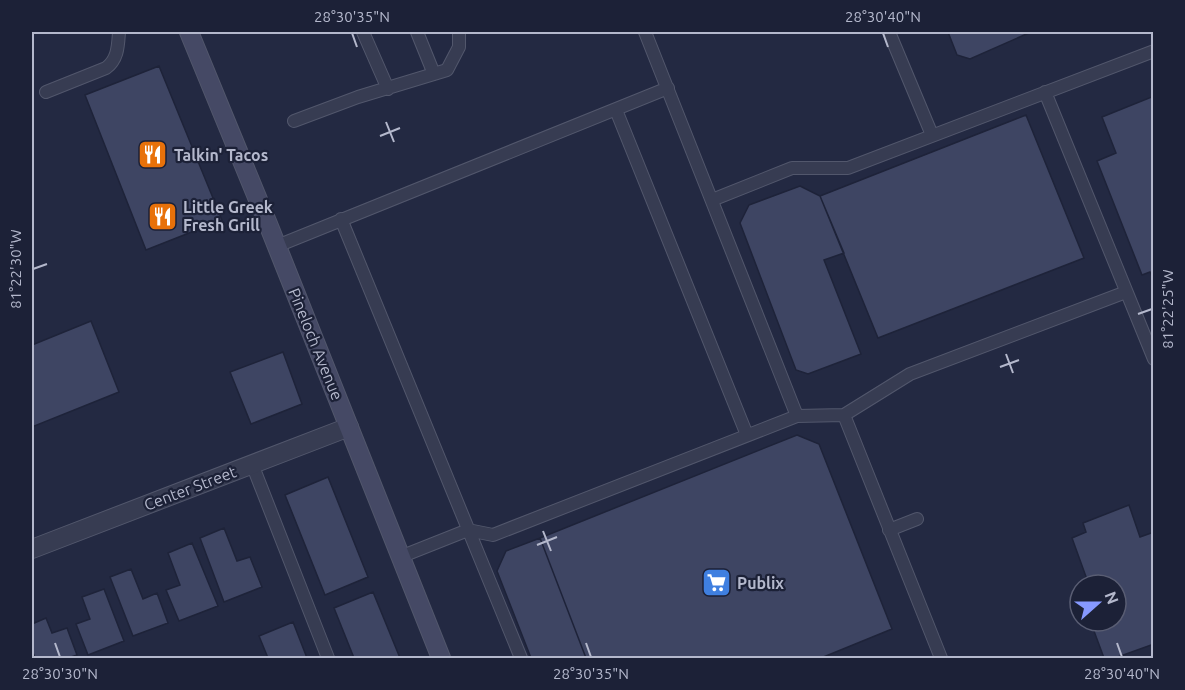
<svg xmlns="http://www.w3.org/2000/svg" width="1185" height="690" font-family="Ubuntu,sans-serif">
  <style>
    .building { fill: #3e4563; stroke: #1e2339; stroke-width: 1.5 }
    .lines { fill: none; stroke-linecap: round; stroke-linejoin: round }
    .lane-casing { stroke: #52576c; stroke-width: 14 }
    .street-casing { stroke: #52576c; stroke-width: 20 }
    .secondary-casing { stroke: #52576c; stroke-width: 20 }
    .lane { stroke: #373c52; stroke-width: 12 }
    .street { stroke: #373c52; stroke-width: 18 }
    .secondary { stroke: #454965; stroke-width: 18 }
    .ticks { fill: none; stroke: #b4b8cc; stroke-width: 2 }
    .labels { text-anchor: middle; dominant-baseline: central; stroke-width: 4.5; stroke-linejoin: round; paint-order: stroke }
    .poi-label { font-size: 16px; font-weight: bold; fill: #b4b8cc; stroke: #1c2137; text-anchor: start }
    .street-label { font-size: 16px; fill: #b4b8cc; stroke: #1c2137 }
    .neatline { fill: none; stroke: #b4b8cc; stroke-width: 2 }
    .ticks-label { font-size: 15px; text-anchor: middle; fill: #b4b8cc }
  </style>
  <rect width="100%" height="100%" fill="#232942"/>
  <path class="building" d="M948,32H1031L970,59L957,55Z
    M159,66L222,220L146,250L85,95Z
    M1154,96V280L1150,272L1142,275L1097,161L1116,153L1102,117Z
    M1026,115L1084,258L878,338L820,196Z
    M800,186L820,196L844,253L824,260L861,354L808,374L796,370L740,223L749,205Z
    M91,321L119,392L32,427V345Z
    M283,352L302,404L251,424L230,372Z
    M797,435L819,444L892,629L821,658H586L540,538Z
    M328,477L368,577L325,595L285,495Z
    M1129,505L1140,537L1154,532V644L1115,658H1104L1091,623L1096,621H1116V585H1089L1072,538L1086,532L1083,523Z
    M224,528L237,561L250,557L262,587L224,602L200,538Z
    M540,538L586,658H531L497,571L506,551Z
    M192,543L218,606L179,621L166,590L180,585L168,553Z
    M131,569L143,599L157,593L168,623L133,636L110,577Z
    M104,589L124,641L88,655L76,624L90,619L82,597Z
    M373,592L400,658H354L334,608Z
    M46,618L52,633L67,628L77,655L68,658H35L32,650V624Z
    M293,622L307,658H268L259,636Z"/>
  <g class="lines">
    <defs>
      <path id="lane" d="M363,32L388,89
        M417,32L434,74
        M645,32L797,416
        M889,32L932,135
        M46,92L106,68C118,59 118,46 119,32
        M1045,92L1154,359
        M616,110L747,435
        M294,121L358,97L447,70L459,47V32
        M712,200L792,168H848L1154,51
        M341,219L521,658
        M277,246L668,88
        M844,415L941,658
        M252,464L328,658
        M889,530L917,519
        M400,557L468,530L493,535L797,416L844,415L910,374L1126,292"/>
      <path id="street" d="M32,549L349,427"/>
      <path id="secondary" d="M189,32L268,224L441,658"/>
    </defs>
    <use href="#lane" class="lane-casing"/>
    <use href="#street" class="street-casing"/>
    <use href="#secondary" class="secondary-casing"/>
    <use href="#lane" class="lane"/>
    <use href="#street" class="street"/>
    <use href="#secondary" class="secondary"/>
  </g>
  <path class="ticks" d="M352,33L357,47M883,33L888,47M386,122L394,142M380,136L400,128M33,269L47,264M1138,314L1152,309M1006,354L1013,373M1000,367L1019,360M543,531L551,551M537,545L557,537M55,643L60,657M586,643L591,657M1117,643L1122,657"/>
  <defs>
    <symbol id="restaurant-square" viewBox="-11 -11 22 22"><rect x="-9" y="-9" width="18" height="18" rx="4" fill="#e8710a" stroke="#1c2137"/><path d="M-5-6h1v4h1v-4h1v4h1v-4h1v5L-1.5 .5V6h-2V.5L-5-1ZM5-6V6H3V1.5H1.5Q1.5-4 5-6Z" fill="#fff"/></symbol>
    <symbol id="supermarket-square" viewBox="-11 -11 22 22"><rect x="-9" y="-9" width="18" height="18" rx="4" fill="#3f7fe0" stroke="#1c2137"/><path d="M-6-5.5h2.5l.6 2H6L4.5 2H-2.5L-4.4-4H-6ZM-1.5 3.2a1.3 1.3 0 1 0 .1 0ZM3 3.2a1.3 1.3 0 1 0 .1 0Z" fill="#fff"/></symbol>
  </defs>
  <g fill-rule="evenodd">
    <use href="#restaurant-square" x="136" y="138" width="33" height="33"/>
    <use href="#restaurant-square" x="146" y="200" width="33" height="33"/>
    <use href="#supermarket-square" x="700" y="566" width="33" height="33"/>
  </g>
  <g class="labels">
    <g class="poi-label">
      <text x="174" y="155">Talkin' Tacos</text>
      <text x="183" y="207">Little Greek<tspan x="183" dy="18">Fresh Grill</tspan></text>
      <text x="737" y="583">Publix</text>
    </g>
    <g class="street-label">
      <text transform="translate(316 344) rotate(68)">Pineloch Avenue</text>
      <text transform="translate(190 488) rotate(-21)">Center Street</text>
    </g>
  </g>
  <rect width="1185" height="690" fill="none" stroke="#1c2137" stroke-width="66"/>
  <g transform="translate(1098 603) rotate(69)"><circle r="28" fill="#1c2137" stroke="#595d73" stroke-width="1.5"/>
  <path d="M0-4.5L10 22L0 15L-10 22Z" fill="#8699ff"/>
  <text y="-9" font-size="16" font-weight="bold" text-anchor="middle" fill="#b4b8cc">N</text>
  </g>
  <rect x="33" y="33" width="1119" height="624" class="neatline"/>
  <g class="ticks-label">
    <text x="352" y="22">28°30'35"N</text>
    <text x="883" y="22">28°30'40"N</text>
    <text transform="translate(16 269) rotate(-90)" y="5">81°22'30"W</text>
    <text transform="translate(1168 309) rotate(-90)" y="5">81°22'25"W</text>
    <text x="60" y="679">28°30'30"N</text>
    <text x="591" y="679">28°30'35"N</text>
    <text x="1122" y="679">28°30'40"N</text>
  </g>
</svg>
